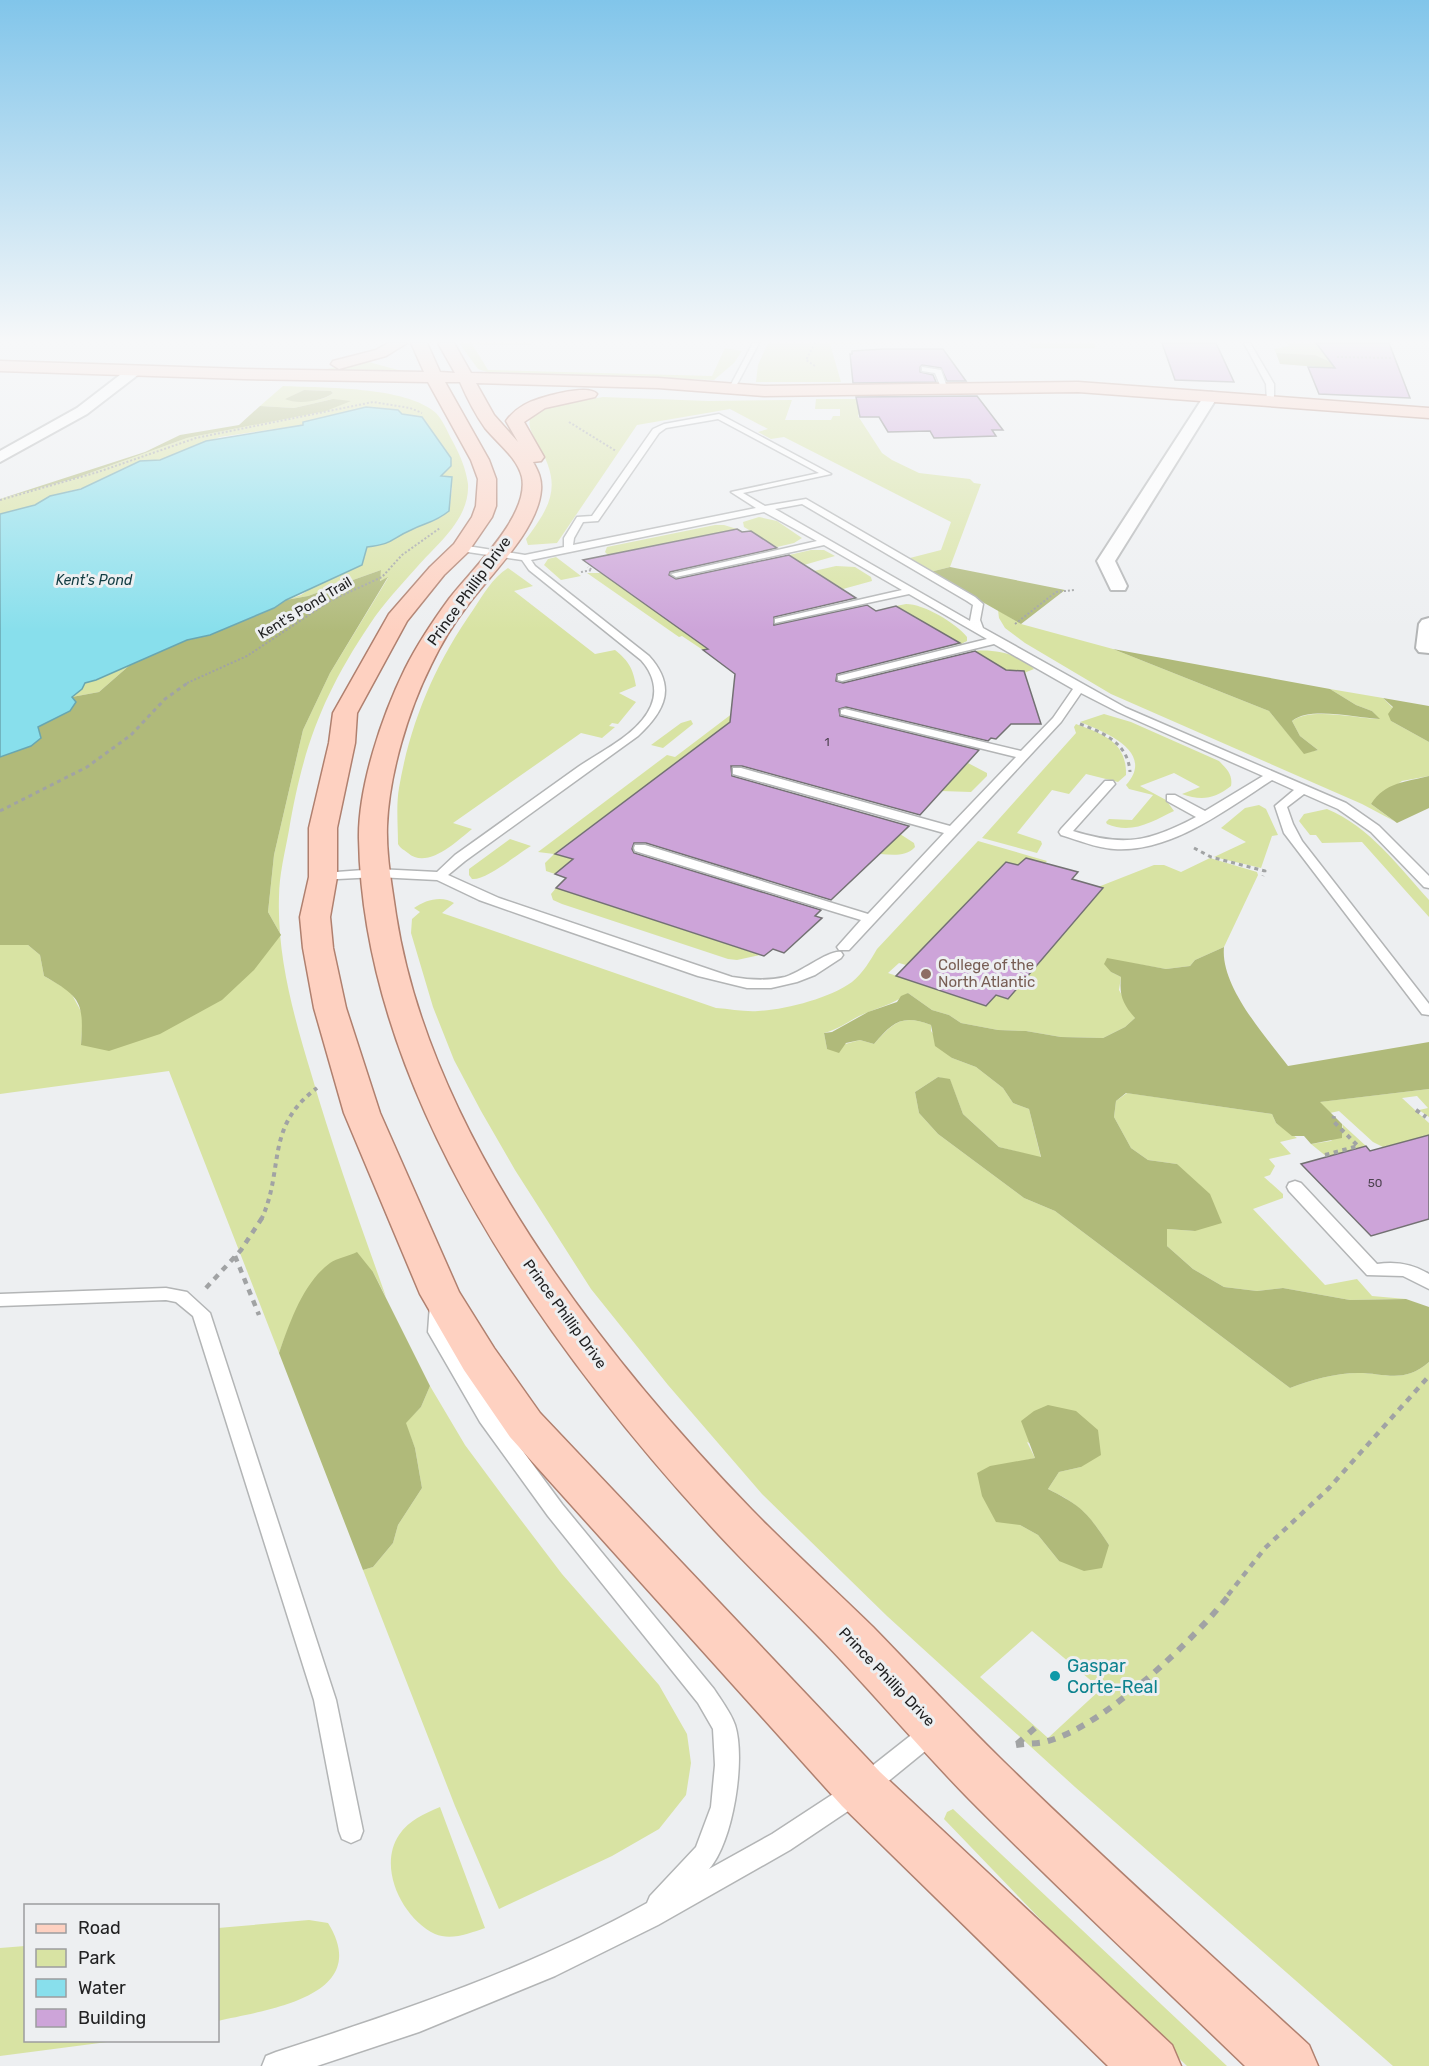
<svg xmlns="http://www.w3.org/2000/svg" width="1429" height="2066" font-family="Rubik,sans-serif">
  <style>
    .green { fill: #d8e3a3; fill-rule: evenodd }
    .forest { fill: #b0ba7a }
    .water { fill: #88dfec; stroke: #69a6b0; stroke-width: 1.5 }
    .building { fill: #cda4d9; stroke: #737173; stroke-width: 1.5 }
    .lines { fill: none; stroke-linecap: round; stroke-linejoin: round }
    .lane-casing { stroke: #b3b5b6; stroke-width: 3 }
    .street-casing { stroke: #b3b5b6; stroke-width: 4 }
    .primary-casing { stroke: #b0806f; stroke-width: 3 }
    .path-far4 { stroke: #a1a3a4; stroke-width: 2; stroke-dasharray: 2 2; stroke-linecap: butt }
    .path-far3 { stroke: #a1a3a4; stroke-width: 3; stroke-dasharray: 4 4; stroke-linecap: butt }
    .path-far2 { stroke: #a1a3a4; stroke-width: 4; stroke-dasharray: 4.5 4.5; stroke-linecap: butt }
    .path-far1 { stroke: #a1a3a4; stroke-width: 4.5; stroke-dasharray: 6 6; stroke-linecap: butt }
    .path { stroke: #a1a3a4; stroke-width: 6; stroke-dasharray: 8 8; stroke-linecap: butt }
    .lane { fill: #fff; fill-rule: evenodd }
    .street { fill: #fff; fill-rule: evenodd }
    .primary { fill: #fed1c1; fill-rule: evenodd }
    .education-dot { fill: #8d6e63; stroke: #edeff1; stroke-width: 2 }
    .culture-dot { fill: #0f9aa8; stroke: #edeff1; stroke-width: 2 }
    .labels { text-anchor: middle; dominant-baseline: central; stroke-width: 6; stroke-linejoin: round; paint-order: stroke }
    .number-label { font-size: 12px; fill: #4d4250 }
    .far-water-label { font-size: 14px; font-style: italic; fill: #123c42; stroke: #edeff1 }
    .far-street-label { font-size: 14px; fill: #222223; stroke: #edeff1 }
    .street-label { font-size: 15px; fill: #222223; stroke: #edeff1 }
    .education-label { font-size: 15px; fill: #785e54; stroke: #edeff1; text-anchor: start }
    .near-culture-label { font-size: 18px; fill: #0d838f; stroke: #edeff1; text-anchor: start }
  </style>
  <rect width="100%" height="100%" fill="#edeff1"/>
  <path class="green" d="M459,343H531L530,345L472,344L488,370L712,376L725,348L742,351L734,363L714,380L487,372L478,369Z
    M768,343H1095V348H1031L1029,343L830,344L841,382H756L758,365Z
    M1287,343H1373L1385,357L1342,367L1315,355L1276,353L1274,349L1289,346Z
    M365,361L402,371L327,369L331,368Z
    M283,386C322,388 406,386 436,413C443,420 448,433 453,442C460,455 466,469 468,484C470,519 437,544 417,567C401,585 383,604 370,624C323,694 303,747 289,830C285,852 279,875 279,897C277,957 294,1017 311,1073C333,1149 360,1223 386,1297L373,1272L331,1263C303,1293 293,1315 279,1353L169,1071L0,1094V945H28L40,955L44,976L70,991L83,1015L81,1045L281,935L268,912L274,855L303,730L330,673L388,578L379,581L381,570L308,596L286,600L301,595L365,552L367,547C394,544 390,539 411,530C427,522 434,523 449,511L452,488L441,476L451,458L422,417L401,414L398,410L365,407L303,425L220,437L160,460L140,461L90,486L50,496L35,505L0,514V499L76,478L187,438L272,421L333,399L294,408L260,406ZM304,390L331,391L333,393C321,403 303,401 290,397Z
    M603,397L708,401L792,400L785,420H831L833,416H840V409H815L816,399H874L860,410L858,416L882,453L892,460L919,473L970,479L974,483L981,484L950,567L930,572L906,559L941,550L951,522L784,437L771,439L758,432L768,429L730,409L637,425L557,543L528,545L526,539C555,501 561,482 536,441C532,433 528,427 530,419L550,406Z
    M759,517L777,521L802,538L794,543L777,547L744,527L743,522Z
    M715,525H724L737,529L608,555L605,552L607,547Z
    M811,550H824L835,556L804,565L789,555Z
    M556,557L581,576L561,580L544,565L548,559Z
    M836,566L855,567L871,577L872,581L843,589L814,571Z
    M508,568L533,586L514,591L595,654L615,650C629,661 633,669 636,686L619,693L636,702L618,724L612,723L609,726L615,727L602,738L581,733L453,823L472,829C456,842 427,870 408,853C403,849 401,849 398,844C398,826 396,805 399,788C410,723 435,664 473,610C483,595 492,578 508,568Z
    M587,573H602L708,649L703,650L682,636L679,637Z
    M906,604C924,604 956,623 967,637V641L961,644L896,606Z
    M998,610L1021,624L1113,649L1269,711L1304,753L1318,750L1300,736L1292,721C1310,707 1355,718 1379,719L1372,711L1356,705L1330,689L1383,698L1393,708L1391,721L1429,742V776L1402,781L1371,804L1394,821L1362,804L1111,694L1025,643L1005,628L999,618Z
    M975,651C994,649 1021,654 1034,669L1024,673L1023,671L1006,670Z
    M131,664L99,692L72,697L82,689L85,683Z
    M737,710L745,712L555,853L573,859L555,874L546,871L545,863L554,854L538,852L667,755L675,757Z
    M1104,714L1131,722L1219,761C1227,769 1233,775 1231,786C1215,799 1201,801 1182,794L1200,787L1174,773L1140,786L1166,800L1174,811C1153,821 1132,835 1107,824L1106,822L1109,819L1132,820L1153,795L1129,789L1126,785C1156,752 1105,732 1080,722Z
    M691,720L693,724L663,748L651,745L681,723Z
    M1076,724C1103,734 1127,742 1126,775L1118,782L1086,774L1069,794L1052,790L1017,833L1041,841L1042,844L1037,853L982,838L1076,733L1074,727Z
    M968,763L987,773V776L971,792L941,791Z
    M1259,805L1266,809L1278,835L1272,836L1261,868L1214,857L1246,842L1221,828L1245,808Z
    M1327,809C1369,826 1399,867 1429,900V917L1362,842L1322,843L1316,835H1310L1299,821L1304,814Z
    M900,834L914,843L915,847C906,857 892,855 880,854Z
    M510,839L531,846C519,853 485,881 472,879L469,875V869Z
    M978,841L1047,861L1045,863L1026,858L1018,865L1006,862L906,965L899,963L888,973L986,1006L996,995L1008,999L1102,889L1098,887L1154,865H1164L1181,872L1210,858L1257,872L1258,875L1224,947L1195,960L1190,966L1166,969L1107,959L1111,972L1121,977L1119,990L1135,1018L1125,1027L1103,1038L1061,1037L1026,1031L998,1030L961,1023L949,1015L932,1010L908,993C893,1005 876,1008 859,1016C848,1022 836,1030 824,1033L827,1049L860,1040L874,1044C894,1022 902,1014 931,1025V1031L952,1058L976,1067L1003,1088L1013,1103L1029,1109L1041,1158L999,1147L963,1114L950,1080L938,1077L915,1092L919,1113L938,1134L1024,1198L1055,1211L1290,1388C1311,1380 1335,1373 1358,1373C1385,1373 1404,1384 1429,1362V2066H1393L1075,1787L887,1616L762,1494L668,1385L591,1289L515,1170L481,1111L454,1060L433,1007L411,933L412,919L420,912L414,908C425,900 442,895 454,903L442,913L716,1008C730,1009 745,1012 758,1011C785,1010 830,998 852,982C863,973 870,961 877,949ZM1027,1442L1081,1467L1059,1472L1048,1489C1081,1505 1089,1515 1109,1545L1059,1561L1038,1535L1020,1525L1014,1463L1035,1458ZM1032,1631L1101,1689L1048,1738L980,1677Z
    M556,888L760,955L737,960L728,959L562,904L553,900L551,894Z
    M1429,1089V1117L1419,1110L1428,1108L1417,1096L1402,1098L1429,1123V1151L1412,1156L1399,1143L1383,1147L1373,1142L1339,1111L1330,1113L1319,1102Z
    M1127,1093L1272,1114L1276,1123L1297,1138L1280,1142L1291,1154L1269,1159L1275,1166L1270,1175L1264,1177L1283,1194V1198L1253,1209L1325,1285L1357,1279L1372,1296L1406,1299L1350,1300L1283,1288L1257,1291L1224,1287L1193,1269L1167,1246V1229L1195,1231L1177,1164L1148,1160L1131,1148L1114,1117L1116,1101Z
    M1342,1124L1366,1146L1327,1157L1311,1144L1331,1141L1343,1128Z
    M430,1386L465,1445L508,1503L562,1574L659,1685L687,1734L691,1763L686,1795L659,1829L612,1856L499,1909L455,1806L363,1570L373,1567L393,1543L398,1525L422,1488L415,1448L405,1423L421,1407Z
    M440,1807L485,1928C470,1933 451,1941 435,1934C403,1919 377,1868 399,1835C409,1820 424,1814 440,1807Z
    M953,1809L1227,2066H1187L1116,1998L944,1819L947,1812Z
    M309,1920L328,1923C374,1997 266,2010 218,2021V1928Z
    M25,1946L26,2040L115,2041L0,2056V1948Z"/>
  <path class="forest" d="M1276,353L1315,355L1342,367L1322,376L1318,367L1280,364Z
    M304,390L331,391L333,393C323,401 298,405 285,399Z
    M333,399L351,401L326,411L187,438L76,478L0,499L145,452L180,435L239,425L260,406L294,408Z
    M950,567L1065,590L1021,624L930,572Z
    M381,570L380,581L388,577L330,673L303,730L274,855L268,912L281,935L254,970L222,1000L160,1034L109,1051L81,1045C84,1002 81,997 44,976L40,955L28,945H0V757L37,727L70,711L72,697L99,692L131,664L187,640L210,635L274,608L286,600L308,596Z
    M1113,649L1330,689L1356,705L1372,711L1380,719C1356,718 1310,706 1292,721L1300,736L1318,750L1304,754L1269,711Z
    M1383,698L1429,706V742L1391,721L1388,714L1393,707Z
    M1429,776V808L1397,823L1371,804C1385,782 1406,782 1429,776Z
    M1224,947C1220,986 1266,1037 1288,1066L1429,1042V1089L1320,1102L1342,1124V1138L1311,1144L1304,1136H1292L1276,1123L1272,1114L1126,1093L1116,1101L1114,1117L1131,1148L1148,1160L1177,1164L1210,1194L1222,1223L1195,1231L1167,1229V1246L1193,1269L1224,1287L1257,1291L1283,1288L1350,1300L1406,1299L1429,1307V1362C1404,1384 1385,1373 1358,1373C1335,1373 1311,1380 1290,1388L1055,1211L1024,1198L938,1134L919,1113L915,1092L938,1077L950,1079L963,1114L999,1147L1041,1157L1029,1109L1013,1103L1003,1088L976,1067L952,1058L935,1046L931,1025C902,1014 893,1022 874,1044L860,1040L846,1043L839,1053L827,1049L824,1033L832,1032L868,1012L897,1002L901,996L908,993L932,1010L949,1015L961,1023L998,1030L1026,1031L1061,1037L1103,1038L1125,1027L1135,1018C1123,1004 1119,996 1121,977L1111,972L1104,964L1107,958L1166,969L1190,966L1195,960Z
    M357,1252L373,1272L430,1386L421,1407L406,1423L415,1448L422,1488L398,1525L393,1543L373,1567L363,1570L279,1353C290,1322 303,1283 330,1263C337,1258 349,1256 357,1252Z
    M1048,1405L1076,1411L1098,1430L1101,1455L1081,1467L1059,1472L1048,1489C1083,1507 1087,1512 1109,1545L1102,1568L1084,1571L1059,1561L1038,1535L1020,1525L996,1522L982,1496L977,1473L990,1466L1035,1458L1021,1421L1034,1411Z"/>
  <path class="water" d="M366,407L398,410L402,414L422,417L451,458V466L441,476L452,477L449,511C434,523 427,522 411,530C390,539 394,544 367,547L362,565L286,600L274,608L210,635L187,640L96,680L85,683L82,689L72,697L76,702L70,711L38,727L41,738L31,746L0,757V514L35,505L50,496L81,489L140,461L160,460L206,441L303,425V422Z"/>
  <path class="building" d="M1162,343H1216L1234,382L1175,380Z
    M1316,343H1389L1410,398L1319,394L1308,367L1335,368Z
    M883,349H943L966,381H947L941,368L922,365L920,367V372L933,375L936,382L853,383L850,354H852V351Z
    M977,396L1003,430H992L996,436L934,438L930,431L888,432L879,417H860L856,397Z
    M737,529L742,532L751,531L777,548L670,572L669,575L676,579L789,555L856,598L774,617V625L867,605L876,611L896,606L960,643L837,674L836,681L843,683L975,651L1006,670L1024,671L1041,724H1011L996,739L991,738L988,741L846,707L839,709L840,716L979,750L920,815L742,766H731L732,776L909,826L831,900L646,843H634L632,849L634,853L821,910L815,916L822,918L784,953L773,949L764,956L556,888L566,878L555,874L573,859L555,854L730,722L735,674L703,650L708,649L583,560Z
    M1026,858L1078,872L1072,879L1103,888L1008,999L996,995L986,1006L896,976L1006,862L1018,865Z
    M1429,1135V1219L1371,1236L1301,1164L1366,1146L1370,1151Z"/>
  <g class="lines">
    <defs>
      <path id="lane" d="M753,343H759L734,390L727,392Z
        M1244,343H1250L1274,384V403L1267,401L1266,384Z
        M922,367L941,370L948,390H942L935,373L922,371Z
        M719,414L831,474L743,493L765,506L806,499L975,597L983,604L980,620L983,628L1126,708L1346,803L1379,826L1429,876V888L1424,887L1371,832L1338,809L1304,794L1287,807L1293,824L1302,841L1429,1004V1015L1422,1014L1284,833L1275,806L1294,790L1272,780C1227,809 1171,853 1114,849C1096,848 1078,840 1061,835L1059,832L1061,829L1105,781H1113L1115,784L1073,831C1124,847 1149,842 1196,817L1167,801V795H1175L1205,811L1263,776L1118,712L1081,693L1061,722L849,950H839L837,947L861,920L635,851L634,848L635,845H645L868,914L944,833L733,774V768H741L950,826L1016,757L841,714V710L845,709L1021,751L1053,718L1073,689L994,644L842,681L838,680V676L987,639L909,594L775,623V619L902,590L824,545L676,577L671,574L817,541L764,512L531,560L535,566L649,656C677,687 665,711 638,736L465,861L448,875L499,898L732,977C750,980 768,981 785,977C800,973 830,949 841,952L843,955L841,958L815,975L797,982L771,988H747L698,976L553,926L479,900L437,880L377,877L318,880L316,877L318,874L323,873L377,869L437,872L455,855C496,826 537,796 578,767C601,751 639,734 651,706C658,690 653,673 641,660L529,570L522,560L461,551L456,548L461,545L525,555L564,547V538L577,517L592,516L653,429L664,424ZM718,419L819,473L731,492L756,508L573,545L574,538L583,522L598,521L659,433L666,428ZM802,504L967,601L973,605L970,621L775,509Z
        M1295,1181L1301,1183L1377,1264C1396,1261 1413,1264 1429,1274V1289L1403,1276L1367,1275L1289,1191L1287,1187L1289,1183Z
        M166,1288L187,1292L210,1313L336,1700L363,1831L360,1839L351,1843L342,1839L339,1831L314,1700L193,1316L176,1302L166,1300L0,1306V1294Z
        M439,1298L445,1299L448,1304L446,1332L494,1412L562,1504L714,1689C721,1700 731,1713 735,1725C746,1759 733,1843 709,1869L772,1834L853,1781L924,1725L932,1721L940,1725L944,1732L940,1739L869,1797L790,1850L658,1925L555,1976L419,2032L317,2066H262L266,2056L276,2052C403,2011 530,1968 647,1903L650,1896L696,1847L711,1807L715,1765L713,1729L698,1703L548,1516L480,1422L428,1332L430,1304L433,1299Z"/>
      <path id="street" d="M134,367L141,371L139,374L87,414L0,462V451L77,408L129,368Z
        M1211,392L1218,396L1115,561L1127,586L1125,590H1111L1097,561L1204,396Z
        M1429,618V653L1419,652L1416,648L1419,624L1422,620Z"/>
      <path id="primary" d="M388,343H407L386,356L339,369L331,364L333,361L376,350Z
        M411,343H427L440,372L455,373L438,343H454L471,373L658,378L764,386L1078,382L1429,408V418L1078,392L764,396L658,388L476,383L494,415L518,442L506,421C511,414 517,409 524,405C536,398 588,383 597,394L595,397L545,408L524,422L544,457L541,461L533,462C538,471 542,479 541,490C538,530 490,575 467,606C453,624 441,644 431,665C408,711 389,774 387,826C386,856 392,886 396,915C430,1134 601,1354 752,1510C791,1550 833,1588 873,1627C917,1672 959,1718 1004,1762C1103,1859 1207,1951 1309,2045L1318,2066H1245C1153,1977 1059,1890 969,1799C925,1754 885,1707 842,1661C802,1618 759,1578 719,1535C551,1353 363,1096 359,839C358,787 382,716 405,669C417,645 433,621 449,599C471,570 530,516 522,477C517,457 498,444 485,428C475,414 467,398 460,382H445L489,460L496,479V506L492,517L468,552L444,575L407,621L357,713L355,743L337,828V877L330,917L333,948L346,1008L380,1113L459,1292L494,1348L540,1413L880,1772L1172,2045L1181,2066H1108L842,1806L510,1437L464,1370L420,1294L344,1113L314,1008L303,948L300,917L309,877V828L329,743L333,713L389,614L430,567L454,544L472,517L476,506L478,479L471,460L428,382L244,379L0,371V361L244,369L424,372Z"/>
    </defs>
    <use href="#lane" class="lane-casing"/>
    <use href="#street" class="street-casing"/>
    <use href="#primary" class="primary-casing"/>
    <path class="path-far4" d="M815,343L806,360L815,366
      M1337,357L1393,358
      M569,422L616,451
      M0,500L98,472L196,438L373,402L410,408L422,413
      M581,572L592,570L588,567
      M1015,624L1056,592L1074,590
      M187,683L247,656L330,601L382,577L402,555L440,528"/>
    <path class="path-far3" d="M1080,724C1104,733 1128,743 1130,772
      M0,811L87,767L131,735L165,699L189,682
      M1194,848L1211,857L1265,871L1263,876"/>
    <path class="path-far2" d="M1416,1110L1426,1117
      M1325,1155L1358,1146L1333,1121L1334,1116
      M261,1220C285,1170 264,1127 317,1088"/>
    <path class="path-far1" d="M235,1256L259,1315
      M206,1288L241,1250L262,1218
      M1228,1595L1265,1548L1329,1488L1429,1376"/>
    <path class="path" d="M1017,1744L1036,1727
      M1016,1745C1027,1743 1038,1744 1048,1741C1104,1726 1194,1640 1230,1594"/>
    <use href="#lane" class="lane"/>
    <use href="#street" class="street"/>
    <use href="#primary" class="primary"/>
  </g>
  <linearGradient id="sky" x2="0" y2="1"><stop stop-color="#81c5ea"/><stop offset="0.54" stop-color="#f7f8f9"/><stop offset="1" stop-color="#f7f8f9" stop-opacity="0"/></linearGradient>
  <rect width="1429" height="632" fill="url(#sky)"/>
  <circle class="education-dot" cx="926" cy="974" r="6"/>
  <circle class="culture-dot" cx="1055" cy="1676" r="6"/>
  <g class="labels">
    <g class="number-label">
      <text x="827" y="742">1</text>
      <text x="1375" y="1183">50</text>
    </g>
    <g class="far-water-label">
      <text x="94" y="580">Kent's Pond</text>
    </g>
    <g class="far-street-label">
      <text transform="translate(305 608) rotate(-31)">Kent's Pond Trail</text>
    </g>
    <g class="street-label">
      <text transform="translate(469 591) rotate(-54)">Prince Phillip Drive</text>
      <text transform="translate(565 1314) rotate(54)">Prince Phillip Drive</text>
      <text transform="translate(887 1677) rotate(46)">Prince Phillip Drive</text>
    </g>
    <g class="education-label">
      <text x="938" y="965">College of the<tspan x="938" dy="17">North Atlantic</tspan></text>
    </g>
    <g class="near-culture-label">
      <text x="1067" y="1666">Gaspar<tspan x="1067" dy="21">Corte-Real</tspan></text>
    </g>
  </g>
  <rect x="24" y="1904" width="195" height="138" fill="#edeff1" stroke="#9c9d9f" stroke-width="1.5"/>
  <rect x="36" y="1924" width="30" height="9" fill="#fed1c1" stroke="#9c9d9f" stroke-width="1.5"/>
  <text x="78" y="1934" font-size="18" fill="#222223">Road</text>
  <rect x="36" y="1949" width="30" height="18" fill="#d8e3a3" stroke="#9c9d9f" stroke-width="1.5"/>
  <text x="78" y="1964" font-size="18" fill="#222223">Park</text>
  <rect x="36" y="1979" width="30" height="18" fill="#88dfec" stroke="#9c9d9f" stroke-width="1.5"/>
  <text x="78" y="1994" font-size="18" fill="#222223">Water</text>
  <rect x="36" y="2009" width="30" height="18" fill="#cda4d9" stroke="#9c9d9f" stroke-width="1.5"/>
  <text x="78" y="2024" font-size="18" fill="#222223">Building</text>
</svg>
